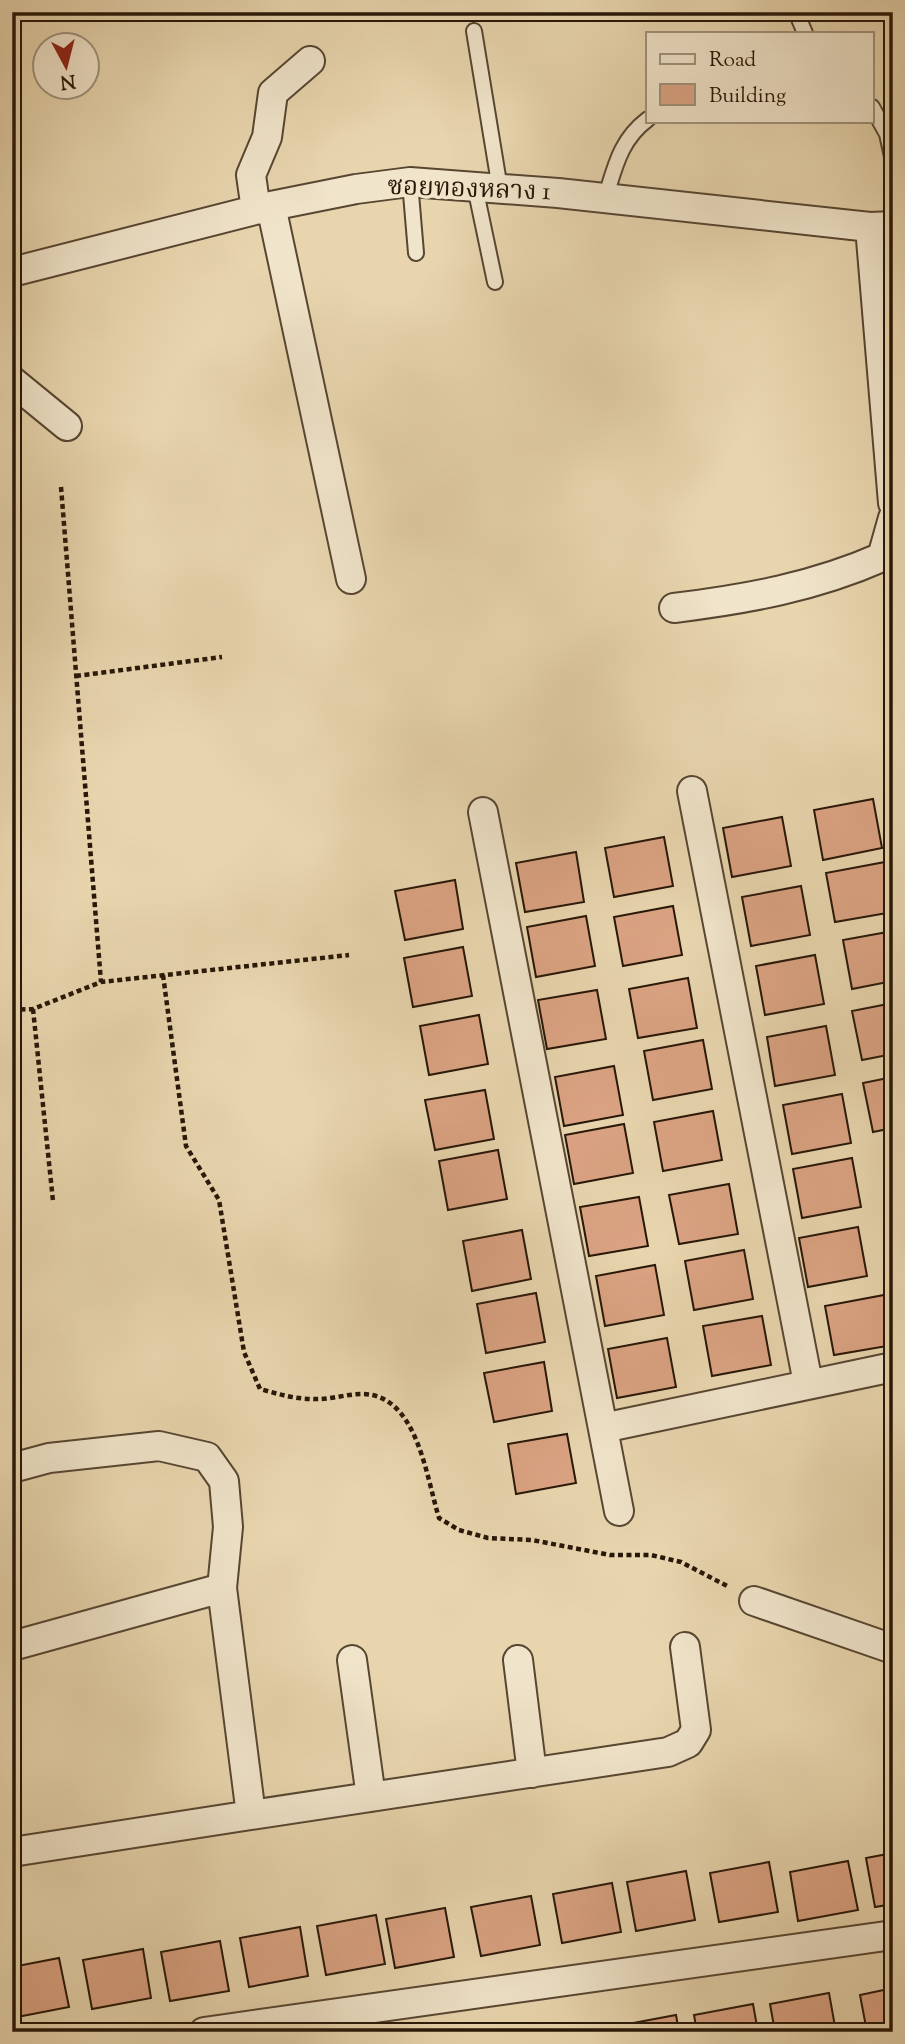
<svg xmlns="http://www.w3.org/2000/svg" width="905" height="2044" font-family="'Sorts Mill Goudy','Noto Serif Thai',serif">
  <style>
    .building { fill: #dba383; stroke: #271708; stroke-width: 2 }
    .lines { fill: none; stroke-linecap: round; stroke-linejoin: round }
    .lane-casing { stroke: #574632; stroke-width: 18 }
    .street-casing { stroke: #574632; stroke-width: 32 }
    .path { stroke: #271708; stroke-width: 4.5; stroke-dasharray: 5 3.5; stroke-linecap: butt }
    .lane { stroke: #f0e4ca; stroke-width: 14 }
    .street { stroke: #f0e4ca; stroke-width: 28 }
    .labels { text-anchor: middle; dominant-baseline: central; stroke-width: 7; stroke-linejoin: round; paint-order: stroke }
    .street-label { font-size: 26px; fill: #271708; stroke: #f0e4ca }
  </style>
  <rect width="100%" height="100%" fill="#e8d5ae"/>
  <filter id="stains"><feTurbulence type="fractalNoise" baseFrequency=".00286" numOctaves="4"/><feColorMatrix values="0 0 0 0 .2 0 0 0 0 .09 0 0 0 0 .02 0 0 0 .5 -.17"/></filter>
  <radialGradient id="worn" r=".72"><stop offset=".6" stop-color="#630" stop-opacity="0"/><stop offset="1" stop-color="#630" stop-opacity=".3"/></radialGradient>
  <path class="building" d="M873,799L882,848L823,860L814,810Z
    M782,817L791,866L732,877L723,828Z
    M664,837L673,886L614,897L605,848Z
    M576,852L584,902L525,912L516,863Z
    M885,862L893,912L835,922L826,873Z
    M455,880L463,929L405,940L395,891Z
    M801,886L810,935L751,946L742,897Z
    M673,906L682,955L623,966L614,917Z
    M586,916L595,966L536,977L527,927Z
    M893,931V981L852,989L843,940Z
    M463,947L472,996L413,1007L404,958Z
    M815,955L824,1004L765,1015L756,966Z
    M688,978L697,1028L638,1038L629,989Z
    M597,990L606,1039L547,1049L538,1000Z
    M893,1003V1054L862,1060L852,1011Z
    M479,1015L488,1064L429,1075L420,1026Z
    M826,1026L835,1075L775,1086L767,1037Z
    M703,1040L712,1089L653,1100L644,1051Z
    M614,1066L623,1115L564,1126L555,1077Z
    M893,1077V1128L873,1132L863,1083Z
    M485,1090L494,1139L435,1150L425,1100Z
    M842,1094L851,1143L792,1154L783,1105Z
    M713,1111L722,1160L663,1171L654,1122Z
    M624,1124L633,1173L574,1184L565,1135Z
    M498,1150L507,1199L448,1210L439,1161Z
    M893,1151V1200L884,1153Z
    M852,1158L861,1207L802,1218L793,1169Z
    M729,1184L738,1234L679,1244L669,1195Z
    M639,1197L648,1246L589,1256L580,1207Z
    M858,1227L867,1276L808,1287L799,1238Z
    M522,1230L531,1279L472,1291L463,1241Z
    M744,1250L753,1299L694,1310L685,1261Z
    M655,1265L664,1315L605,1326L596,1276Z
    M536,1293L545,1342L486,1353L477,1304Z
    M884,1295L893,1345L834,1355L825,1306Z
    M762,1316L771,1365L712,1376L703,1326Z
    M667,1338L676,1387L617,1398L608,1349Z
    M544,1362L552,1411L494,1422L484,1373Z
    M567,1434L576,1483L516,1494L508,1444Z
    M893,1853V1904L875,1907L866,1858Z
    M848,1861L858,1910L798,1921L790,1872Z
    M769,1862L778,1912L719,1922L710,1873Z
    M686,1871L695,1920L636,1931L627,1882Z
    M612,1883L621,1932L562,1943L553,1894Z
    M531,1896L540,1945L481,1956L471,1907Z
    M445,1908L454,1957L395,1968L386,1919Z
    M376,1915L385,1964L326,1975L317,1926Z
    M300,1927L308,1976L249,1987L240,1938Z
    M220,1941L229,1991L170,2001L161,1952Z
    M143,1949L151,1998L92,2009L83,1960Z
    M59,1958L69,2007L12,2018V1967Z
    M893,1988V2032H867L860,1995Z
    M829,1993L836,2032H775L770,2004Z
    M753,2004L758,2032H697L694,2015Z
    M676,2015L679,2032H618L617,2026Z
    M586,2026L587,2032H555Z"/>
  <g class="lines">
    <defs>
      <path id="lane" d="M796,12L805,33
        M474,31L500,189
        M872,107L887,134L893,161
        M410,182L416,253
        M475,187L495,282
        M605,199C615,167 620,140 648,119"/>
      <path id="street" d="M271,206L351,579
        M256,210L251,175L267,137L273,93L310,61
        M870,227L893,503
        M12,272L271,206L356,189L410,182L558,193L870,227L893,226
        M12,381L67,426
        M674,608C747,599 814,587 882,557L893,518
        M692,791L808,1383
        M483,812L619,1511
        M603,1428L893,1367
        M12,1468L49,1458L159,1446L207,1457L224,1481L228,1527L222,1588L12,1646
        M754,1601L893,1649
        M352,1660L371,1797
        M518,1660L532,1773
        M251,1815L668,1752L688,1743L696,1730L685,1647
        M12,1852L251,1815L222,1588
        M204,2032L893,1935"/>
    </defs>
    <use href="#lane" class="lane-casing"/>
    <use href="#street" class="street-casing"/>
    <path class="path" d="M61,487L101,982
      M76,676L222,657
      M163,975L186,1146L219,1200L244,1352L260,1389C278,1394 295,1399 313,1399C329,1400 346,1394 362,1394C417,1394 426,1476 439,1518L459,1530L488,1538L532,1540L610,1555H651L681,1562L729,1587
      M33,1009L53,1201
      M12,1010L33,1009L101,982L349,955"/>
    <use href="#lane" class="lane"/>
    <use href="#street" class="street"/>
  </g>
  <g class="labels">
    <g class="street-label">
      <text transform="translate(469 190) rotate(2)">ซอยทองหลาง 1</text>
    </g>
  </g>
  <rect width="905" height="2044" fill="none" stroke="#e8d5ae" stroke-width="42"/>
  <rect x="14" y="14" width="877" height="2016" fill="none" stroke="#271708" stroke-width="3.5"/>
  <rect x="21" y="21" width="863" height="2002" fill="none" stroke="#271708" stroke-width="2"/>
  <rect x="646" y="32" width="228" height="91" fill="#f0e4ca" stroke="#a0927c" stroke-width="2"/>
  <rect x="660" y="54" width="35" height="10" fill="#f0e4ca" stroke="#a0927c" stroke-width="2"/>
  <text x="709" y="66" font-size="21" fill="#271708">Road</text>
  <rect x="660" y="84" width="35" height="21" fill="#dba383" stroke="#a0927c" stroke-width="2"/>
  <text x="709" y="102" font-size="21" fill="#271708">Building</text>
  <g transform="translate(66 66) rotate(173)"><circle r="33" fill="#f0e4ca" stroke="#a0927c" stroke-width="2"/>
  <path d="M0-5L12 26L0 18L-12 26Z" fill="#8f2418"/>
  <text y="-10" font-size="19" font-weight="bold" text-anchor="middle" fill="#271708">N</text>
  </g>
  <rect width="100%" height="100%" filter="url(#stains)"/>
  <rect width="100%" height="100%" fill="url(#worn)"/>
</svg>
